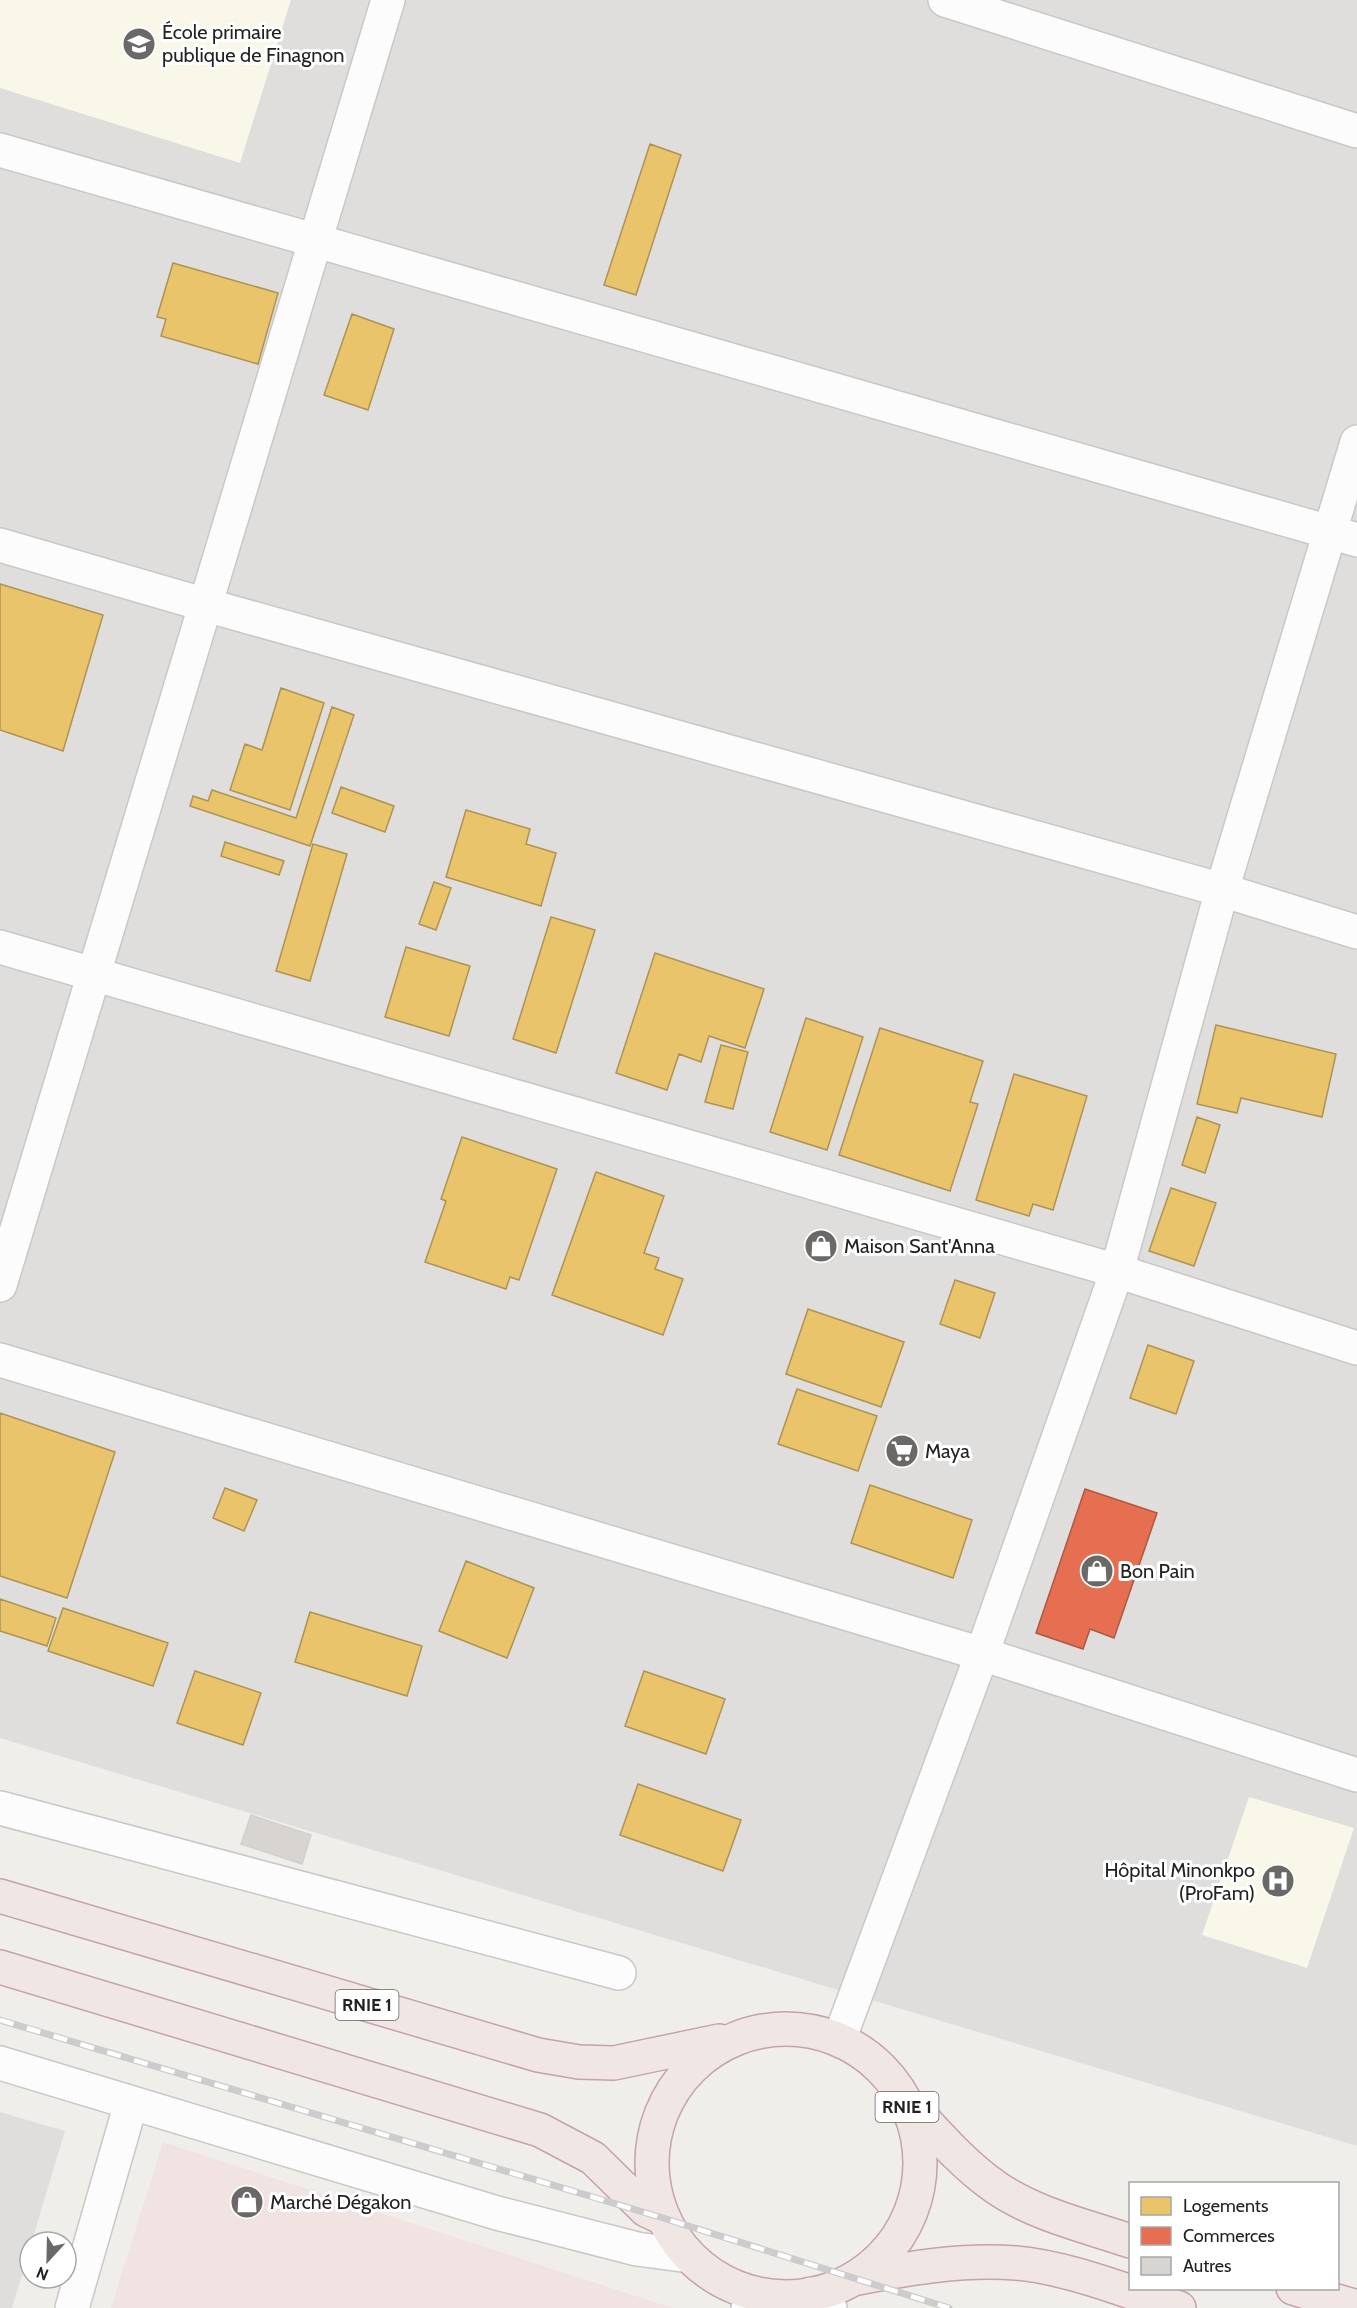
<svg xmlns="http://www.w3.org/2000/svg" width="1357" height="2308" font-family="Cabin,sans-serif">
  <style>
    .residential { fill: #dfdedc }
    .commercial { fill: #f1e3e1 }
    .education { fill: #f8f7e8 }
    .homes { fill: #e9c46a; stroke: #ad9354; stroke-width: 1.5 }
    .shops { fill: #e76f51; stroke: #ac5843; stroke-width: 1.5 }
    .building { fill: #d7d4d2; stroke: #d3d0cc; stroke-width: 1.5 }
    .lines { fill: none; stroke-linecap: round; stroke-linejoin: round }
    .minor-casing { stroke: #c9c8c7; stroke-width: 36 }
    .tertiary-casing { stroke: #c9c8c7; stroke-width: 36 }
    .trunk-casing { stroke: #c5a2ac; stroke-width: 36 }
    .minor { stroke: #fdfcfc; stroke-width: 33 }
    .tertiary { stroke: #fdfcfc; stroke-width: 33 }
    .trunk { stroke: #f0e6e4; stroke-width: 33 }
    .rail-casing { stroke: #ccc; stroke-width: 7 }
    .rail { stroke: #fff; stroke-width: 4.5; stroke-dasharray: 14; stroke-linecap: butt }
    .labels { text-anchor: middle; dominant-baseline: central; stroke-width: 6; stroke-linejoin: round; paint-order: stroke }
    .shield { fill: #fff; stroke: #646464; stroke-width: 1.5 }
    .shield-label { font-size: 18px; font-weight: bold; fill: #222 }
    .poi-label { font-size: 20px; fill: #222; stroke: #fff; text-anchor: start }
  </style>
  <rect width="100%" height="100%" fill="#f0eeeb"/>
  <path class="residential" d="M0,0H1357V2146L0,1738Z
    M0,2112L65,2131L12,2308H0Z"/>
  <path class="commercial" d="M163,2142L534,2263L673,2308H111Z"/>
  <path class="education" d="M0,0H291L240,163L0,88Z
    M1249,1797L1354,1828L1307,1968L1202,1935Z"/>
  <path class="homes" d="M650,144L681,155L636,295L604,285Z
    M173,263L278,293L258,364L161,336L166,319L157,317Z
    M352,314L394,329L368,410L324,395Z
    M0,584L103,615L63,751L0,730Z
    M281,688L324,703L290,810L230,790L245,744L262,750Z
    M332,707L354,715L310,846L190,806L193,796L208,801L212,790L296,818Z
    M341,787L394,806L385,832L332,813Z
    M466,810L530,829L526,844L556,853L541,906L446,877Z
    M225,842L284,861L279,875L221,856Z
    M313,844L347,854L310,981L276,971Z
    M434,882L451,888L436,930L419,924Z
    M551,917L595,930L556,1053L513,1039Z
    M406,947L470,966L449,1036L385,1017Z
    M655,953L764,989L745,1048L709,1036L701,1062L679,1054L667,1090L616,1073Z
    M806,1018L863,1037L827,1150L770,1132Z
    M1216,1025L1336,1054L1322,1117L1241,1098L1237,1113L1197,1104Z
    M880,1028L983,1061L970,1102L978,1104L950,1191L839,1155Z
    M721,1045L748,1052L733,1109L705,1102Z
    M1014,1074L1087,1096L1053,1210L1033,1204L1029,1216L976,1200Z
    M1197,1117L1220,1125L1205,1173L1182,1165Z
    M462,1137L557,1169L519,1280L510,1277L506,1289L425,1262L446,1201L441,1199Z
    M596,1172L664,1196L644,1253L659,1258L655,1269L683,1279L663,1335L552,1295Z
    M1171,1188L1216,1203L1194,1266L1149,1251Z
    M955,1280L995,1293L980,1338L940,1324Z
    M808,1309L904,1342L881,1407L786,1374Z
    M1148,1345L1194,1361L1176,1414L1130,1398Z
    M797,1389L877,1416L858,1471L778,1444Z
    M0,1413L115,1452L67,1598L0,1576Z
    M870,1485L972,1520L953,1578L851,1543Z
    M225,1488L257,1500L244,1531L213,1518Z
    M466,1561L534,1588L507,1658L439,1631Z
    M0,1599L56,1618L47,1646L0,1631Z
    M63,1608L168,1643L153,1686L48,1651Z
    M310,1612L422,1646L407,1696L295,1662Z
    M195,1671L261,1693L243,1745L177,1723Z
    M644,1671L725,1699L706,1754L625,1726Z
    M638,1784L741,1820L723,1871L620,1835Z"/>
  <path class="shops" d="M1085,1489L1157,1513L1114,1638L1090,1629L1083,1649L1036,1633Z"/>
  <path class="building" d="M251,1815L311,1835L302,1864L241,1844Z"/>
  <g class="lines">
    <defs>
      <path id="minor" d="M945,0L1357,131
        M0,150L1357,540
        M0,545L206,605L1222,890L1357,932
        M0,947L1117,1271L1357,1348
        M0,1285L388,0
        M0,1360L982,1654L1357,1775
        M0,1808L619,1973
        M839,2040L982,1654L1117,1271L1222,890L1357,442
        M0,2063L497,2213L637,2249L689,2256
        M811,2294L830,2308
        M748,2308L753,2293"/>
      <path id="tertiary" d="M72,2308L131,2103"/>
      <path id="trunk" d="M0,1896L538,2055L579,2062L614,2063L719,2041
        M0,1967L540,2130L593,2158L646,2210L663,2218
        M652 2163a134 134 0 1 1 268 0a134 134 0 1 1-268 0Z
        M912,2107C938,2135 963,2164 994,2186C1033,2214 1086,2226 1130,2241
        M858,2278C910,2268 962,2259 1016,2263C1071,2268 1127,2292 1179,2308
        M1293,2288L1357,2307"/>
    </defs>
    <use href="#minor" class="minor-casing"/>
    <use href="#tertiary" class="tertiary-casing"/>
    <use href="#trunk" class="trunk-casing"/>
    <use href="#minor" class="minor"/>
    <use href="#tertiary" class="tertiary"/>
    <use href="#trunk" class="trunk"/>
    <defs>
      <path id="rail" d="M0,2020L663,2218L949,2308"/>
    </defs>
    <use href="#rail" class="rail-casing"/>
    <use href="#rail" class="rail"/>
  </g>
  <defs>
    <symbol id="school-disc" viewBox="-11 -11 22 22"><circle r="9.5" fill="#6a6968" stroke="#fff"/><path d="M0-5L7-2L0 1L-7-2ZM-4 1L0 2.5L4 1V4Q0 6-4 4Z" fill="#fff"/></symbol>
    <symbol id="shop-disc" viewBox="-11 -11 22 22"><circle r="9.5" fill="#6a6968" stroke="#fff"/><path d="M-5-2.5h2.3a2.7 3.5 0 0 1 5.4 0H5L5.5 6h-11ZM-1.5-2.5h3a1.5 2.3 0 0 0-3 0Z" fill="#fff"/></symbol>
    <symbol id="supermarket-disc" viewBox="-11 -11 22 22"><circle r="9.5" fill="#6a6968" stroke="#fff"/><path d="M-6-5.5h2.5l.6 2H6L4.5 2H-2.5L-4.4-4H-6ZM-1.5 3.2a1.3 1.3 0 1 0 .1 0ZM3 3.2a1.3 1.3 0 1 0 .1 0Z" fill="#fff"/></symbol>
    <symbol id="hospital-disc" viewBox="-11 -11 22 22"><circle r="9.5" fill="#6a6968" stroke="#fff"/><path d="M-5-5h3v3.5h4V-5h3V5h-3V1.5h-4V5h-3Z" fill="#fff"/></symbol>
  </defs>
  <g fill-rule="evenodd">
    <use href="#school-disc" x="120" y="25" width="38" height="38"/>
    <use href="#shop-disc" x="802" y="1227" width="38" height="38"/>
    <use href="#supermarket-disc" x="883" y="1432" width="38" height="38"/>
    <use href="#shop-disc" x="1078" y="1552" width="38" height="38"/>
    <use href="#hospital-disc" x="1259" y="1862" width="38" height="38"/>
    <use href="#shop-disc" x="228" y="2183" width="38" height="38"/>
  </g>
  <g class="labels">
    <g class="shield">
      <rect x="335.5" y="1990" width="63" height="30" rx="4.5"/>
      <rect x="875.5" y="2092" width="63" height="30" rx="4.5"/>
    </g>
    <g class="shield-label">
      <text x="367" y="2005">RNIE 1</text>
      <text x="907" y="2107">RNIE 1</text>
    </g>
    <g class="poi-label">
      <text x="162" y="32">École primaire<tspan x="162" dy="23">publique de Finagnon</tspan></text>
      <text x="844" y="1246">Maison Sant'Anna</text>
      <text x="925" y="1451">Maya</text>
      <text x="1120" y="1571">Bon Pain</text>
      <text x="1255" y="1870" text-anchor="end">Hôpital Minonkpo<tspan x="1255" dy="23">(ProFam)</tspan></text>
      <text x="270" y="2202">Marché Dégakon</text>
    </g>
  </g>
  <rect x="1129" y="2182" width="210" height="108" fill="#ffffff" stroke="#a7a7a7" stroke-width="1.5"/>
  <rect x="1141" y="2197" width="30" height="18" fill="#e9c46a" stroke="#a7a7a7" stroke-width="1.5"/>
  <text x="1183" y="2212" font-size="18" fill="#222222">Logements</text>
  <rect x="1141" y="2227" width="30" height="18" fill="#e76f51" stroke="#a7a7a7" stroke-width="1.5"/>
  <text x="1183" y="2242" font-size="18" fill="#222222">Commerces</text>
  <rect x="1141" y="2257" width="30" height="18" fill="#d7d4d2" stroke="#a7a7a7" stroke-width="1.5"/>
  <text x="1183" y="2272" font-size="18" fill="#222222">Autres</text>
  <g transform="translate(48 2260) rotate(202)"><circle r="28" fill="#ffffff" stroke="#a7a7a7" stroke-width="1.5"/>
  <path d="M0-4.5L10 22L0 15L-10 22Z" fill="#6a6968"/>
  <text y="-9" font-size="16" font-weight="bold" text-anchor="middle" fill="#222222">N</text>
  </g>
</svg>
